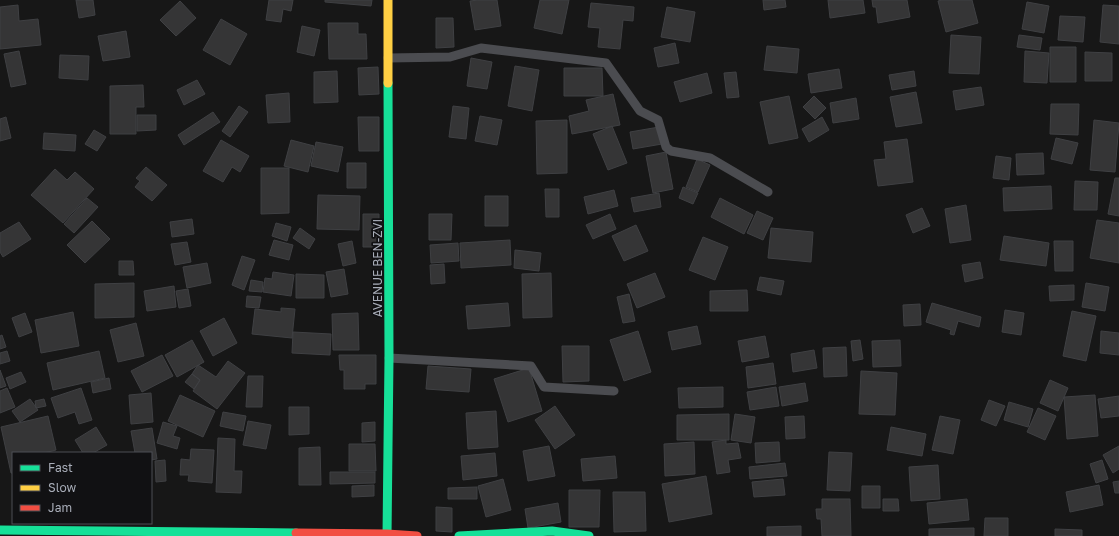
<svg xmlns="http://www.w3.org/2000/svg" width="1119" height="536" font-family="'Golos Text',sans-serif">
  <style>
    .building { fill: #353536; stroke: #3f4043 }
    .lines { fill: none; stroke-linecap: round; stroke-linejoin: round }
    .lane { stroke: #4b4c50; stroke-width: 9 }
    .fast { stroke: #16e098; stroke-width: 9 }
    .slow { stroke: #ffcf43; stroke-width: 9 }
    .jam { stroke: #f24e42; stroke-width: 9 }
    .labels { text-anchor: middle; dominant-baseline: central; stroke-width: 3.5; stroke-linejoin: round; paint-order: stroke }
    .street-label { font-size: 12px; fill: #a8adb8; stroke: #111113 }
  </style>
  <rect width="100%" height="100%" fill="#171717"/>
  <path class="building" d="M76,0H93L95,15L79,18Z
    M269,0H293L291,11L283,9L281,22L266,20Z
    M325,0H372L371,6L325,2Z
    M478,0H497L501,26L475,30L470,1Z
    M540,0H569L562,34L534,28Z
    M763,0H785L786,7L764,10Z
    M828,0H863L865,13L830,18Z
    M872,0H907L910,17L878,23L876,7H873Z
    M942,0H972L978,23L946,32L938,1Z
    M180,1L196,18L176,36L160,20Z
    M1027,2L1049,6L1044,33L1022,29Z
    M591,3L634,7L633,21L623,20L620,49L598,47L600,28L588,27Z
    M18,5L19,21L38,19L41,45L0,49V7Z
    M1103,5L1119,6V44L1100,42Z
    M667,7L695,12L690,42L661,37Z
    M1060,16L1085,17L1083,42L1058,40Z
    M436,18H453L454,47L436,48Z
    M221,19L247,34L230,65L203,50Z
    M328,23H358V34H366L367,59H329Z
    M302,26L320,30L314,56L297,52Z
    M126,31L130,57L103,61L98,36Z
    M951,35L981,37L979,74L949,73Z
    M1019,35L1042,38L1040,50L1017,47Z
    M675,43L679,63L658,67L654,48Z
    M767,46L799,49L797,73L764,70Z
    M1050,47H1076V82H1050Z
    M19,51L26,84L11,87L4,54Z
    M1025,51L1049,53L1047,83L1024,82Z
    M1085,52L1112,53V81H1085Z
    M60,55L89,56L88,80L59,78Z
    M471,58L492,62L487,89L467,86Z
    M515,66L539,70L532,111L508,106Z
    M378,67L379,94L359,95L358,68Z
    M564,68H602L603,96H564Z
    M839,69L842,88L811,93L808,74Z
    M337,71L338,102L314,103V72Z
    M914,71L916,86L892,90L889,75Z
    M736,72L739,97L727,98L724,73Z
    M707,73L712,93L680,102L674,82Z
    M197,80L205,94L184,105L177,90Z
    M143,85L144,107H136V134H110V86Z
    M981,87L984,105L956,110L953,91Z
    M916,92L922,123L896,127L890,97Z
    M289,93L290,122L268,123L266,95Z
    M613,94L620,125L572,134L569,116L589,111L586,100Z
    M789,96L798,138L769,144L760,102Z
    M814,96L826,108L815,119L803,107Z
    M856,98L859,119L833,123L830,103Z
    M1051,104H1079L1078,135L1050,134Z
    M239,106L248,112L230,137L222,131Z
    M453,106L469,108L466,139L449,137Z
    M213,112L220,122L184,145L178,135Z
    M137,115H156V130L137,131Z
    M480,116L502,120L497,145L475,141Z
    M6,117L11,138L0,141V119Z
    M358,117H379V151H359Z
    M822,117L829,130L809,142L802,129Z
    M567,120V173L537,174L536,121Z
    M1094,120L1119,123L1115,172L1090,170Z
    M612,126L627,163L608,170L593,134Z
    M659,127L662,144L633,149L630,132Z
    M94,130L106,137L97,151L85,144Z
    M44,133L76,135L75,151L43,149Z
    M1056,138L1078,143L1072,164L1051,159Z
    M907,139L913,182L878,186L874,160L886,159L884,142Z
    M221,140L249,156L240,172L232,167L223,182L203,171Z
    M291,140L314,146L308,172L284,166Z
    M316,142L343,147L338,172L311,166Z
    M666,152L673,189L653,193L646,156Z
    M1043,153L1044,174L1017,175L1016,154Z
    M996,156L1011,158L1009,180L993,178Z
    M697,159L710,165L698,192L686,187Z
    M347,163H366V188H347Z
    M146,167L167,185L152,201L135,187L140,181L136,178Z
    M261,168H289V213L261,214Z
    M55,169L67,180L75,172L94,189L63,223L31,195Z
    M1115,178H1119V216L1108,214Z
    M1075,181L1098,182L1097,210H1074Z
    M1051,186L1052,209L1004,211L1003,188Z
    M683,187L698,193L693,204L679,198Z
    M545,189H559V217H546Z
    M614,190L618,206L588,214L584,197Z
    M659,193L661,207L634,212L631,198Z
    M318,195L360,196L359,230L317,229Z
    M485,196H508V226H485Z
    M87,198L98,207L74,233L64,224Z
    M720,198L753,215L744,234L711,217Z
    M966,205L971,240L950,243L945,209Z
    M922,208L930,226L913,233L906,215Z
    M757,211L773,218L763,240L747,233Z
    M363,214H379V247H363Z
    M429,214H452L451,240H429Z
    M610,214L616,229L593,239L586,225Z
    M192,219L194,234L172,237L170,222Z
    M1097,220L1119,223V263L1090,258Z
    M92,221L110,239L85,263L67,245Z
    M19,222L31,239L3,257L0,252V233Z
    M276,223L291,227L287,241L272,236Z
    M636,225L648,251L624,261L612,236Z
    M300,228L315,239L309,249L293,238Z
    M771,228L813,232L811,262L768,258Z
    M1004,236L1049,243L1046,266L1000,260Z
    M703,237L728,247L715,280L689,270Z
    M274,240L293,245L289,260L269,255Z
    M510,240L511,265L461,268L460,243Z
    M352,241L356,263L343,266L338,244Z
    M1054,241H1073V271H1055Z
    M187,242L191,262L175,265L171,244Z
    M458,243L459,261L431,263L430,245Z
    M515,250L541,253L539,271L514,268Z
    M242,256L255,260L244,290L232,285Z
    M119,261H133L134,275H119Z
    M980,262L983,278L965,282L962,265Z
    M207,263L211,283L187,288L183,267Z
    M444,264L445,283L431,284L430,265Z
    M344,269L348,294L331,297L326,272Z
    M273,272L294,275L291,296L263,292L265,278L272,279Z
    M551,273L552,317L523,318L522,274Z
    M655,273L665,297L637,308L627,284Z
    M296,274L324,275V298H296Z
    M760,277L784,281L781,295L757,290Z
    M251,280L263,282L262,292L249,291Z
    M134,283V317L95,318V284Z
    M1086,283L1109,287L1105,311L1082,307Z
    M1074,285V300L1050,301L1049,286Z
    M174,286L176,307L147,311L144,291Z
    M188,289L191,306L179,308L176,291Z
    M747,290L748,311H710V291Z
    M629,294L635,321L623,323L617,297Z
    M247,296L261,297L259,308L246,307Z
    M508,303L510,326L468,329L466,306Z
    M932,303L981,317L979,327L958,321L954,335L950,334L951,330L926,322Z
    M920,304L921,325L904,326L903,305Z
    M281,308L295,309L292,338L252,334L255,309L281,312Z
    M1005,310L1024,313L1021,335L1002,332Z
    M1072,311L1096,316L1086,361L1063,356Z
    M73,312L79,346L41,353L35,320Z
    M25,313L32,332L19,337L12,318Z
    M358,313L359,350H333L332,314Z
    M224,318L237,343L213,356L200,331Z
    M136,323L144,356L118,362L110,330Z
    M697,326L701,344L672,350L668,332Z
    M638,331L651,372L624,381L610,340Z
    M1101,331L1119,333V355L1100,353Z
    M293,332L331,334L330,355L292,353Z
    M2,335L6,347L0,349V336Z
    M765,336L769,357L742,362L738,341Z
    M192,340L204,362L177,377L165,355Z
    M860,340L863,359L853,361L851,341Z
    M900,340L901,366L873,367L872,341Z
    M562,346H589V381L563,382Z
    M846,347L847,376L824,377L823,348Z
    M814,350L817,368L793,372L791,354Z
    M7,351L10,361L0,364V353Z
    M99,351L105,378L53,390L47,363Z
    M162,355L173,376L142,392L131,371Z
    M339,355H376V384H365V389H344V370H340Z
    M228,361L245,373L217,409L193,391L200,380L192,374L198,365L216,377Z
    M773,363L776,384L748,388L746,367Z
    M428,366L471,369L469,392L426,389Z
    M529,368L542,411L508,422L494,379Z
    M0,370L6,386L0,388Z
    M861,371L897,373L895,415L859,414Z
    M21,372L26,382L10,389L6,378Z
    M192,374L200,380L194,389L185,382Z
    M248,376H263L262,407H246Z
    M109,378L111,389L93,393L91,382Z
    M1050,380L1068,388L1058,411L1040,403Z
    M805,383L808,401L782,406L779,387Z
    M723,387V407L679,408L678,388Z
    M776,387L779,406L750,410L747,392Z
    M7,388L15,407L0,413V391Z
    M81,388L92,420L79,424L75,412L58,418L51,398Z
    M151,393L153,422L131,424L129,395Z
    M180,395L215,411L203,437L168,421Z
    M1095,395L1098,436L1067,439L1064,397Z
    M1119,396V416L1101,418L1098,399Z
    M30,399L38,410L20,422L12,411Z
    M44,399L46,406L36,408L35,401Z
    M989,400L1005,406L996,426L981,420Z
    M1009,402L1033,409L1028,427L1004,420Z
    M555,406L575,435L555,449L535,420Z
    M289,407H309V434L289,435Z
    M1038,408L1056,416L1045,440L1027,432Z
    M496,411L498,447L468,449L466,413Z
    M223,412L246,416L243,431L220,426Z
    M729,414V440H677V415Z
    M735,414L755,417L751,443L731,440Z
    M48,416L56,450L44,453H13V473H11L1,427Z
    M804,416L805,438L786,439L785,417Z
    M940,416L960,420L953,454L932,450Z
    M248,421L271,425L266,449L243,445Z
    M163,422L177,426L173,436L180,438L177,449L157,443Z
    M375,422V441L362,442V423Z
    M96,427L107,445L93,453H83L75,440Z
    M891,427L926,434L922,456L887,450Z
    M152,428L157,459L151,460V453H135L131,431Z
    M218,438L235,439L234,471H242L241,493L216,492Z
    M726,440V444L738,443L741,458L728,460L730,472L717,474L712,442Z
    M694,442L695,474L665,476L664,444Z
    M779,442L780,461L756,463L755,443Z
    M349,444H375L376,471H349Z
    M549,446L555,476L528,481L523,451Z
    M1119,446V469L1113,473L1103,455Z
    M320,447L321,485H299V448Z
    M191,449L214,450L212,483L188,481L189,475H180L181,459L190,460Z
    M829,452L852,453L850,491L827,490Z
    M495,453L497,476L463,480L461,456Z
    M615,456L617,478L583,481L581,459Z
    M165,460L166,481L156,482L155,461Z
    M1102,460L1108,479L1096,483L1090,464Z
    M785,463L787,476L750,479L749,467Z
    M938,465L940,499L911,501L909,467Z
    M330,472H375V483L330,484Z
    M706,476L712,514L669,522L662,484Z
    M503,479L511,510L486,517L478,486Z
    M783,479L785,495L754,497L752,482Z
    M1119,481V493H1115L1113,482Z
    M374,485V496L352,497V486Z
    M1099,485L1103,505L1070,512L1066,492Z
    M862,486H880V508H862Z
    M477,487V499H448V488Z
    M569,490H600L599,527H569Z
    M613,492H645L646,531L614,532Z
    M822,499H850L851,536H822L821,519H817L816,509H822Z
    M883,499H898L899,511H883Z
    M967,499L969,520L929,524L927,503Z
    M558,503L561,522L528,528L525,509Z
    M436,507L452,508V532L436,531Z
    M985,518H1008V536H984Z
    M801,526V536H767V527Z
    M974,528V536H929V529Z
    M1055,529L1082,530V536H1055Z"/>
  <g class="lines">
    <path class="lane" d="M388,58L450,57L481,48L606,63L640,111L658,120L666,147L671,151L710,158L768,192
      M389,358L531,366L544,387L614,391"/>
    <path class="fast" d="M0,530L296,533
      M387,536L389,358L388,83
      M459,536L552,531L589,536"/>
    <path class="slow" d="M388,0V83"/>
    <path class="jam" d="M296,533L387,534L417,536"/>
  </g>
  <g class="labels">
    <g class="street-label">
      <text transform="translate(377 268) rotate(-90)">AVENUE BEN-ZVI</text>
    </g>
  </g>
  <rect x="12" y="452" width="140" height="72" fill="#111113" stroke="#4d4f55"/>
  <rect x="20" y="465" width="20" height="6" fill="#16e098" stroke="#4d4f55"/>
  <text x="48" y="472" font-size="12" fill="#a8adb8">Fast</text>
  <rect x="20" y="485" width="20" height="6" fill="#ffcf43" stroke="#4d4f55"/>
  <text x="48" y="492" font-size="12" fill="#a8adb8">Slow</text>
  <rect x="20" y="505" width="20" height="6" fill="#f24e42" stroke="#4d4f55"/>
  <text x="48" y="512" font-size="12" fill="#a8adb8">Jam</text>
</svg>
